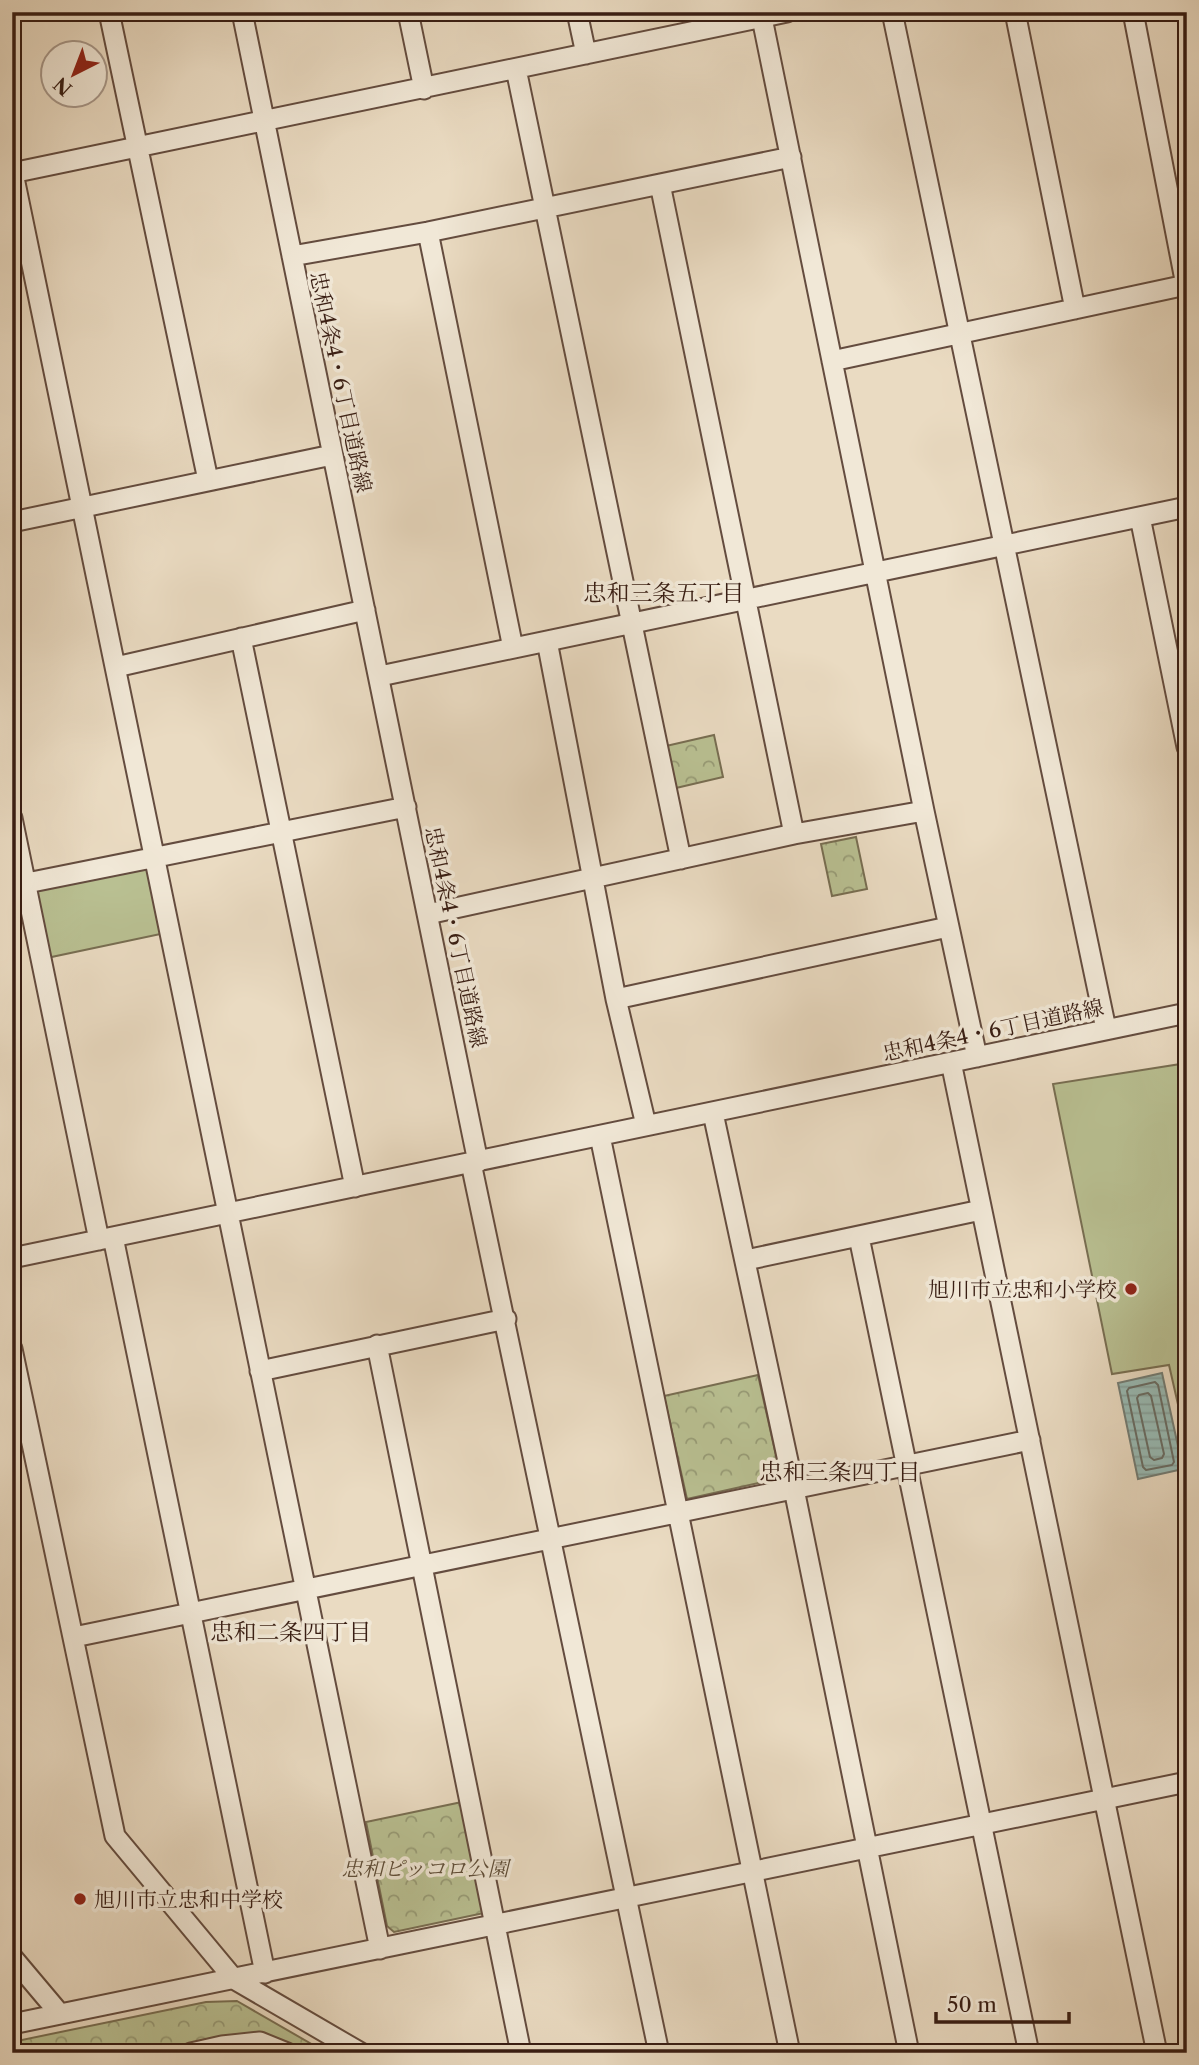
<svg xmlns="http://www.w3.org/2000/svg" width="1199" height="2065" font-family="'Libre Caslon Text','Noto Serif JP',serif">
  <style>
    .grass { fill: #b9c092; stroke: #786e52; stroke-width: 2 }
    .park { fill: url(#park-crowns); stroke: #786e52; stroke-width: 2 }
    .water { fill: url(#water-rules); stroke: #727c74; stroke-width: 2 }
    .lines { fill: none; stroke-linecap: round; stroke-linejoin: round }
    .shore { stroke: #686c64; stroke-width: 2 }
    .minor-casing { stroke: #644c3f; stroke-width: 23 }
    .minor { stroke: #f1e8d7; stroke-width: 19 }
    .poi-dot { fill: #8f2418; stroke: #f1e8d7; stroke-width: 2.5 }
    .labels { text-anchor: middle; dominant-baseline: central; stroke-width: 7; stroke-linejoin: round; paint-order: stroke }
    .street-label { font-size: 21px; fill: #381d13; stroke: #f1e8d7 }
    .poi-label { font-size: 21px; fill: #381d13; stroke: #f1e8d7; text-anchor: end }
    .park-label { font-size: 21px; font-style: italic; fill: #5f4e39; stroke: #f1e8d7 }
    .neighbourhood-label { font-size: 23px; fill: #381d13; stroke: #f1e8d7 }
  </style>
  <defs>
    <pattern id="park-crowns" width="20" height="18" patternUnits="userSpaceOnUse" patternTransform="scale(1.75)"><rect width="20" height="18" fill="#b9c092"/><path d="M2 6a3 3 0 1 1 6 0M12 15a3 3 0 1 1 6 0" fill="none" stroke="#979b76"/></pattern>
    <pattern id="water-rules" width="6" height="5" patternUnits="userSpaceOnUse" patternTransform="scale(1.75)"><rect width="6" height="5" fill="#98bbb5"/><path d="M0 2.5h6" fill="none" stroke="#84a09b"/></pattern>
  </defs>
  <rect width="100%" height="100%" fill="#eadbc2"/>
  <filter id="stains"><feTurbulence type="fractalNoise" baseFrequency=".00286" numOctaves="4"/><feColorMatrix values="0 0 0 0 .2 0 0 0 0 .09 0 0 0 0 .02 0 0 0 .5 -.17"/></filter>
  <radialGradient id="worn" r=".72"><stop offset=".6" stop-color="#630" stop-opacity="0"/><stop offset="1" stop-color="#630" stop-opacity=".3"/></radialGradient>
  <path class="grass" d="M155,857L170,932L42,959L26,883Z
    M1187,1063V1444L1169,1365L1112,1374L1053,1084Z"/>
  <path class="park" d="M714,735L723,777L676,788L666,746Z
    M856,837L867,889L832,896L821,844Z
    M758,1375L781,1478L687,1499L664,1396Z
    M462,1802L484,1913L394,1932L387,1926L366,1822Z
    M237,2001L327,2053H12V2042L206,2002Z"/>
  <path class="water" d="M1162,1373L1183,1469L1138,1479L1118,1383Z"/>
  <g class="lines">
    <path class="shore" d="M1155,1382L1158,1385L1174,1462L1172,1465L1146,1470L1143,1467L1127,1391L1129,1388Z
      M1148,1393L1151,1396L1164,1454L1162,1458L1154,1460L1150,1457L1137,1398L1139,1395Z"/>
    <defs>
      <path id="minor" d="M109,12L208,480
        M242,12L478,1162
        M408,12L424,89
        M577,12L586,54
        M892,12L1106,1029
        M1015,12L1075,309
        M762,18L924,811L977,1057
        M516,69L681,859
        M12,173L787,12
        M13,173L380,1949
        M660,184L794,834
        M428,232L513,648
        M292,256L428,232L791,157
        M832,361L1186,285L1133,12
        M1140,517L1187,747
        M12,522L332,455
        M241,638L355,1187
        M547,641L616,999L646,1125
        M116,667L365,610
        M380,676L1187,507
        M12,818L99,1240
        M12,886L406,807
        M428,914L794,834L924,811
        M616,999L948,927
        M951,1062L1157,2053
        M713,1113L794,1489L909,2053
        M600,1136L790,2053
        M471,1163L659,2053
        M113,1237L265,1973
        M859,1237L1029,2053
        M12,1258L1187,1013
        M746,1260L981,1210
        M377,1345L521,2053
        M12,1349L115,1836L234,1979L361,2053
        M260,1371L506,1319
        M74,1637L1030,1440
        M12,1957L60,2014
        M12,2024L1187,1782
        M191,2053L222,2046
        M221,2053L222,2046L260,2042L287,2053"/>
    </defs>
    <use href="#minor" class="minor-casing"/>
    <use href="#minor" class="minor"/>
  </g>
  <g class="poi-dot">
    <circle cx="1131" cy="1289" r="7"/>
    <circle cx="80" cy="1899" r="7"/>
  </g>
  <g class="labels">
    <g class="street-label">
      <text transform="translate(341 382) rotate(78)">忠和4条4・6丁目道路線</text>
      <text transform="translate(456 937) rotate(78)">忠和4条4・6丁目道路線</text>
      <text transform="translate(993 1030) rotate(-12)">忠和4条4・6丁目道路線</text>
    </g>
    <g class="poi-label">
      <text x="1117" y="1289">旭川市立忠和小学校</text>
      <text x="94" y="1899" text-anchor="start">旭川市立忠和中学校</text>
    </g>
    <g class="park-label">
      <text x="425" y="1868">忠和ピッコロ公園</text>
    </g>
    <g class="neighbourhood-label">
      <text x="664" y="593">忠和三条五丁目</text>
      <text x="840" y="1472">忠和三条四丁目</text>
      <text x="291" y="1632">忠和二条四丁目</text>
    </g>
  </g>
  <rect width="1199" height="2065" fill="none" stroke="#eadbc2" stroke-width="42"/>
  <rect x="14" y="14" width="1171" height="2037" fill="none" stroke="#381d13" stroke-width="3.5"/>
  <rect x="21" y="21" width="1157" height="2023" fill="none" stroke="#381d13" stroke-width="2"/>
  <g transform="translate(74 74) rotate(222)"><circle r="33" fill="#f1e8d7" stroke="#a79789" stroke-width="2"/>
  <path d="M0-5L12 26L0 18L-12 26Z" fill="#8f2418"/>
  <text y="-10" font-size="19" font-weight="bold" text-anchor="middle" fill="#381d13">N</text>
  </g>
  <path d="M936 2012v10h133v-10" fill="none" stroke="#381d13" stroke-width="3.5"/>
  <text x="947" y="2012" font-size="21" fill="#381d13" stroke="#f1e8d7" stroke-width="5" paint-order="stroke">50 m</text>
  <rect width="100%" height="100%" filter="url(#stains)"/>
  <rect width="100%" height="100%" fill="url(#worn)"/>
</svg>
